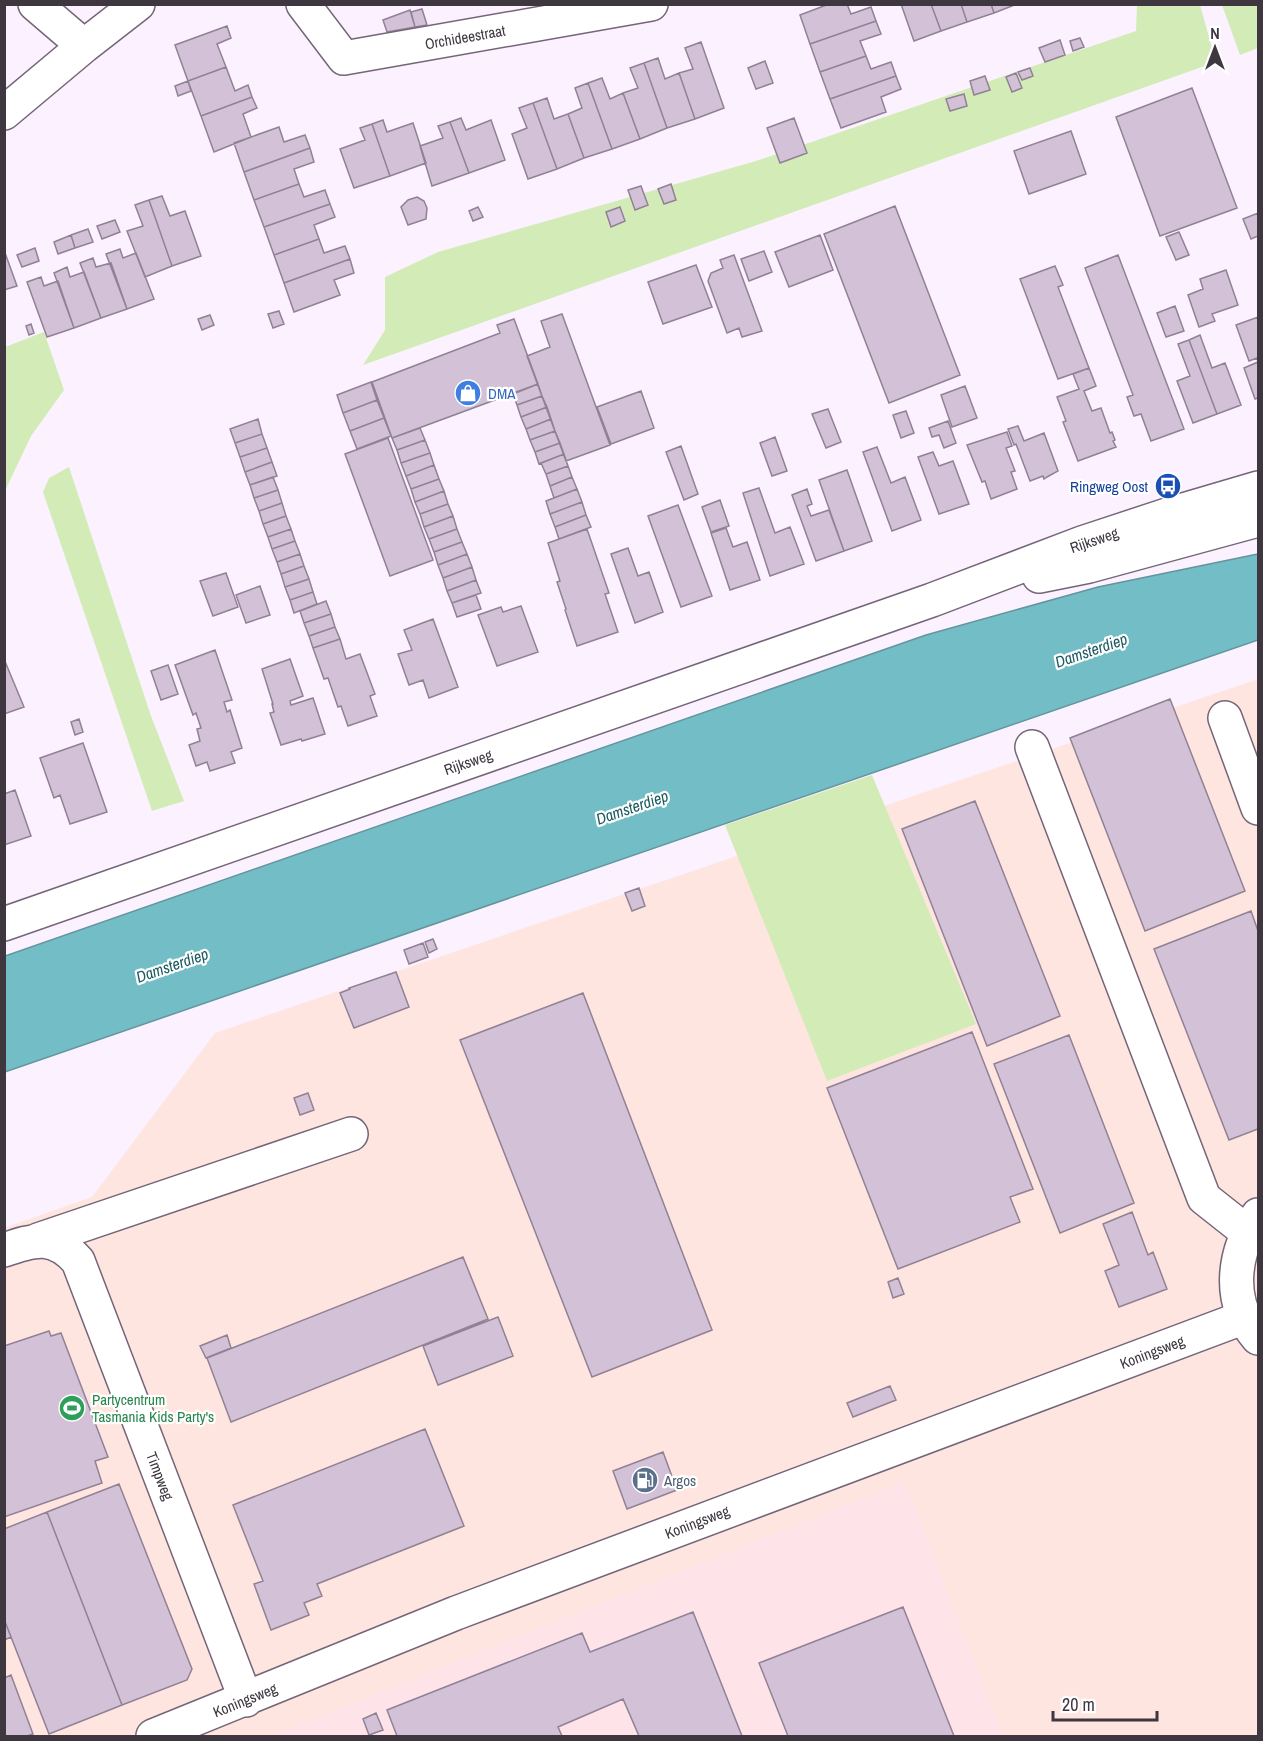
<svg xmlns="http://www.w3.org/2000/svg" width="1263" height="1741" font-family="'Archivo Narrow',sans-serif">
  <style>
    .commercial { fill: #ffe5df }
    .industrial { fill: #fee4e9 }
    .green { fill: #d3ecb7 }
    .water { fill: #73bdc6; stroke: #63959e; stroke-width: 1.5 }
    .building { fill: #d3c2d7; stroke: #918195; stroke-width: 1.5 }
    .lines { fill: none; stroke-linecap: round; stroke-linejoin: round }
    .minor-casing { stroke: #746578; stroke-width: 36 }
    .major-casing { stroke: #746578; stroke-width: 36 }
    .minor { stroke: #fff; stroke-width: 33 }
    .major { stroke: #fff; stroke-width: 33 }
    .labels { text-anchor: middle; dominant-baseline: central; stroke-width: 4.5; stroke-linejoin: round; paint-order: stroke }
    .street-label { font-size: 15px; fill: #3e3740; stroke: #fff }
    .shop-label { font-size: 15px; fill: #366cbe; stroke: #fff; text-anchor: start }
    .transit-label { font-size: 15px; fill: #164399; stroke: #fff; text-anchor: end }
    .leisure-label { font-size: 15px; fill: #27864d; stroke: #fff; text-anchor: start }
    .service-label { font-size: 15px; fill: #4e5e75; stroke: #fff; text-anchor: start }
    .water-label { font-size: 16px; font-style: italic; fill: #1c5b61; stroke: #fff }
  </style>
  <rect width="100%" height="100%" fill="#fcf1ff"/>
  <path class="commercial" d="M1258,679V1736H5L4,1228L92,1197L215,1033Z"/>
  <path class="industrial" d="M905,1481L1003,1736H271Z"/>
  <path class="green" d="M1137,5H1200L1216,62L363,365L385,330V277L438,252L756,161L1136,31Z
    M1222,5H1258V48L1240,55Z
    M44,332L64,390L31,436L5,491V347Z
    M69,467L151,716L184,801L152,811L43,492L49,478Z
    M872,775L976,1024L827,1081L725,825Z"/>
  <path class="water" d="M1258,554V640L5,1072V956L926,635L1098,587Z"/>
  <path class="building" d="M829,4H847L851,14L871,7L876,21L810,44L800,15Z
    M901,4H931L941,31L914,41Z
    M931,4H961L967,22L941,31Z
    M961,4H991L994,13L967,22Z
    M991,4H1017L994,13Z
    M422,9L427,25L415,27L411,12Z
    M410,10L415,27L387,32L383,20Z
    M876,21L881,34L860,41L866,56L820,72L810,44Z
    M227,26L231,38L217,44L226,67L188,81L175,45Z
    M1080,38L1084,47L1073,51L1070,41Z
    M1060,40L1065,55L1045,62L1039,48Z
    M701,42L724,108L695,119L679,73L693,69L685,48Z
    M866,56L871,69L891,62L896,76L830,99L820,72Z
    M658,58L665,79L679,73L695,119L667,128L644,63Z
    M765,61L773,83L756,89L748,68Z
    M644,63L667,128L640,139L623,93L638,88L630,68Z
    M226,67L235,91L248,85L252,97L201,116L188,81Z
    M1030,68L1033,76L1022,80L1018,72Z
    M1016,73L1022,88L1012,92L1006,77Z
    M896,76L901,89L881,97L886,112L841,128L830,99Z
    M985,76L990,90L974,95L970,81Z
    M602,78L610,99L623,93L640,139L612,149L588,83Z
    M188,81L191,91L178,96L175,86Z
    M588,83L612,149L584,158L568,114L582,108L575,88Z
    M1192,88L1237,208L1160,236L1116,117Z
    M964,94L967,106L950,111L946,99Z
    M252,97L257,108L243,114L251,137L214,152L201,116Z
    M547,98L554,119L568,114L584,158L557,169L533,103Z
    M533,103L557,169L528,179L512,134L527,128L519,108Z
    M461,118L466,130L491,120L505,160L469,173L450,122Z
    M794,118L807,153L780,163L767,128Z
    M383,120L387,132L413,123L426,163L390,176L372,124Z
    M450,122L469,173L432,186L420,146L443,138L438,126Z
    M372,124L390,176L354,188L340,149L365,140L360,128Z
    M279,127L284,142L305,135L310,148L244,172L234,143Z
    M1071,131L1086,174L1029,194L1014,151Z
    M310,148L314,162L294,169L299,184L254,200L244,172Z
    M299,184L304,197L325,190L330,204L264,227L254,200Z
    M671,184L676,200L664,204L658,189Z
    M641,186L648,205L635,210L628,190Z
    M162,196L170,216L185,211L201,256L172,266L149,200Z
    M417,197L424,201L427,208L426,219L408,225L401,207L408,200Z
    M149,200L172,266L145,277L127,231L143,226L135,205Z
    M330,204L335,217L314,225L319,239L274,255L264,227Z
    M895,206L960,375L889,403L824,234Z
    M478,207L483,217L473,221L469,211Z
    M620,207L625,221L611,227L606,212Z
    M1258,213V236L1251,239L1243,219Z
    M115,220L120,232L102,239L97,226Z
    M88,229L93,242L75,248L71,235Z
    M1179,232L1189,255L1176,260L1166,237Z
    M71,235L75,248L58,254L54,242Z
    M820,235L833,270L789,287L775,252Z
    M319,239L324,253L345,246L350,259L284,283L274,255Z
    M35,248L39,261L22,267L17,255Z
    M120,249L123,258L136,253L154,299L127,309L106,254Z
    M4,250L17,286L4,290Z
    M764,251L772,272L749,281L741,259Z
    M734,255L762,331L742,337L739,328L727,333L708,281L711,273L723,268L720,260Z
    M1118,255L1184,429L1151,441L1141,414L1134,416L1127,397L1133,395L1085,268Z
    M93,258L96,267L111,263L127,309L101,318L80,263Z
    M350,259L354,273L334,280L340,295L294,312L284,283Z
    M696,265L712,307L663,324L648,282Z
    M1055,266L1063,285L1058,287L1089,368L1058,379L1020,279Z
    M67,267L70,277L84,272L101,318L74,328L54,273Z
    M1226,270L1238,305L1212,314L1215,321L1199,327L1188,295L1203,289L1200,279Z
    M41,277L44,286L58,281L74,328L47,337L27,282Z
    M1175,306L1184,331L1166,337L1157,313Z
    M279,311L284,324L273,328L268,314Z
    M562,314L610,445L566,461L527,356L550,347L541,321Z
    M210,315L214,325L202,330L198,319Z
    M1258,317V362L1257,358L1249,361L1236,325Z
    M514,319L538,384L392,438L372,382L500,333L497,325Z
    M31,324L34,333L29,335L26,326Z
    M1200,335L1212,368L1225,363L1241,405L1217,414L1189,340Z
    M1189,340L1217,414L1193,423L1177,381L1190,376L1178,344Z
    M1258,362V398L1255,399L1244,368Z
    M1089,368L1096,386L1084,391L1092,411L1101,408L1110,433L1112,432L1115,440L1113,441L1116,447L1078,461L1063,422L1066,421L1057,397L1079,389L1073,374Z
    M371,382L377,400L343,413L337,395Z
    M538,384L542,396L517,405L513,394Z
    M965,386L977,418L952,427L941,395Z
    M641,391L654,428L611,444L597,407Z
    M542,396L547,407L521,417L517,405Z
    M377,400L384,418L350,431L343,413Z
    M547,407L551,419L526,429L521,417Z
    M828,409L841,442L826,448L812,414Z
    M906,411L914,433L901,438L893,415Z
    M384,418L391,436L357,449L350,431Z
    M258,419L262,434L235,443L230,429Z
    M551,419L555,431L530,440L526,429Z
    M948,421L956,443L944,448L939,435L932,437L929,428Z
    M1018,426L1024,441L1044,433L1058,471L1047,477L1044,479L1043,476L1030,481L1016,444L1014,445L1008,429Z
    M420,428L425,440L397,450L392,438Z
    M555,431L560,443L535,452L530,440Z
    M1007,432L1012,446L1006,448L1015,471L1011,472L1017,489L991,499L985,481L982,482L967,445Z
    M262,434L267,448L240,457L235,443Z
    M775,437L787,471L772,476L760,443Z
    M388,438L433,560L390,576L345,454Z
    M425,440L430,453L401,463L397,450Z
    M560,443L564,454L539,464L535,452Z
    M681,446L698,494L684,500L666,452Z
    M877,447L891,483L905,477L921,520L892,531L863,452Z
    M267,448L272,462L245,472L240,457Z
    M933,452L939,466L953,461L969,504L939,514L918,457Z
    M430,453L434,465L406,476L401,463Z
    M564,454L568,466L546,474L541,463Z
    M272,462L277,476L250,485L245,472Z
    M434,465L439,479L411,489L406,476Z
    M568,466L572,477L550,486L546,474Z
    M847,470L872,541L844,551L819,480Z
    M273,477L278,490L254,498L250,485Z
    M572,477L577,489L554,498L550,486Z
    M439,479L444,491L415,502L411,489Z
    M759,488L775,533L790,527L804,564L770,576L743,493Z
    M577,489L582,502L550,514L546,501Z
    M807,489L812,504L807,506L811,516L829,510L844,551L816,561L792,495Z
    M278,490L282,503L259,511L254,498Z
    M444,491L448,504L420,514L415,502Z
    M720,500L729,526L711,532L702,507Z
    M582,502L586,515L555,527L550,514Z
    M282,503L286,516L263,524L259,511Z
    M448,504L453,516L424,527L420,514Z
    M678,505L712,596L681,607L648,516Z
    M586,515L591,527L559,539L555,527Z
    M286,516L291,529L268,537L263,524Z
    M453,516L457,529L429,539L424,527Z
    M726,528L733,547L747,542L760,580L730,590L711,533Z
    M291,529L295,541L272,549L268,537Z
    M457,529L462,542L434,552L429,539Z
    M587,529L609,593L605,594L618,632L577,646L565,610L566,609L557,582L560,581L548,543Z
    M295,541L300,554L277,562L272,549Z
    M462,542L467,554L438,565L434,552Z
    M628,548L638,576L649,572L663,612L635,623L611,554Z
    M300,554L304,566L281,574L277,562Z
    M467,554L472,567L443,578L438,565Z
    M304,566L309,579L285,587L281,574Z
    M472,567L476,580L447,591L443,578Z
    M226,573L238,607L213,616L200,581Z
    M309,579L313,592L290,600L285,587Z
    M476,580L481,593L452,603L447,591Z
    M260,586L270,615L246,623L236,595Z
    M313,592L317,604L294,613L290,600Z
    M476,595L481,609L457,617L452,603Z
    M326,601L331,614L304,623L300,611Z
    M521,606L538,652L497,666L478,615L501,607L503,612Z
    M331,614L335,627L309,636L304,623Z
    M433,619L458,687L429,698L423,680L409,685L398,654L412,650L404,630Z
    M335,627L340,639L313,648L309,636Z
    M340,639L346,659L360,654L375,694L370,696L377,716L348,726L341,706L338,707L328,678L324,679L313,648Z
    M215,650L232,700L224,702L227,712L230,710L242,748L231,752L235,763L210,771L207,762L196,766L189,745L200,741L197,729L201,728L196,713L193,715L175,665Z
    M4,659L24,707L4,714Z
    M290,659L303,696L290,701L291,705L313,698L325,734L302,741L301,739L281,745L270,713L274,712L272,704H273L262,669Z
    M168,665L178,694L161,700L151,671Z
    M1170,699L1245,891L1145,931L1070,738Z
    M79,719L83,732L75,735L71,722Z
    M83,743L107,812L70,824L60,795L54,798L40,758Z
    M15,790L31,836L4,845V794Z
    M975,801L1060,1016L987,1046L902,829Z
    M639,888L645,906L632,911L625,893Z
    M1251,911L1258,931V1129L1229,1140L1154,949Z
    M433,939L437,949L429,953L425,942Z
    M423,943L428,957L409,964L404,950Z
    M396,972L409,1007L354,1028L340,993L350,989L349,988Z
    M583,993L712,1330L592,1377L460,1040Z
    M972,1032L1033,1189L1010,1197L1020,1222L898,1269L827,1088Z
    M1069,1035L1134,1203L1060,1233L994,1064Z
    M308,1093L314,1110L300,1115L294,1098Z
    M1132,1212L1148,1255L1153,1252L1167,1289L1119,1307L1105,1271L1119,1265L1103,1224Z
    M463,1257L488,1319L231,1422L207,1358Z
    M898,1278L904,1294L893,1298L888,1282Z
    M498,1317L513,1356L438,1385L423,1346Z
    M49,1331L51,1336L61,1333L108,1457L95,1461L102,1483L4,1517V1346Z
    M227,1335L231,1348L206,1358L200,1346Z
    M890,1386L896,1400L853,1417L847,1403Z
    M425,1429L464,1526L317,1584L322,1596L304,1603L309,1615L271,1630L254,1584L263,1581L233,1505Z
    M663,1452L677,1490L627,1509L613,1471Z
    M119,1484L192,1669L187,1680L122,1705L47,1512Z
    M47,1512L122,1705L49,1734L4,1619V1529Z
    M903,1607L954,1736H788L759,1663Z
    M693,1612L742,1736H639L623,1699L558,1727L562,1736H397L387,1710L582,1633L590,1652Z
    M4,1619L11,1637L4,1640Z
    M11,1675L33,1734L27,1736H4V1678Z
    M376,1713L383,1730L369,1735L363,1719Z"/>
  <g class="lines">
    <defs>
      <path id="minor" d="M35,4L84,46
        M303,4L344,58L651,4
        M4,113L84,46L138,4
        M1225,718L1258,808
        M1032,747L1204,1198L1247,1232
        M1258,1215C1233,1253 1226,1301 1258,1338
        M38,1240L351,1134
        M4,1250C35,1239 54,1234 78,1261L246,1700
        M153,1736L456,1613L1245,1317"/>
      <path id="major" d="M1039,576L1089,566L1258,520
        M4,924L932,600L1082,543L1173,513L1258,488"/>
    </defs>
    <use href="#minor" class="minor-casing"/>
    <use href="#major" class="major-casing"/>
    <use href="#minor" class="minor"/>
    <use href="#major" class="major"/>
  </g>
  <defs>
    <symbol id="shop-disc" viewBox="-11 -11 22 22"><circle r="9.5" fill="#3f7fe0" stroke="#fff"/><path d="M-5-2.5h2.3a2.7 3.5 0 0 1 5.4 0H5L5.5 6h-11ZM-1.5-2.5h3a1.5 2.3 0 0 0-3 0Z" fill="#fff"/></symbol>
    <symbol id="bus-disc" viewBox="-11 -11 22 22"><circle r="9.5" fill="#1a4fb4" stroke="#fff"/><path d="M-5-6H5V4H4V6H2V4H-2V6H-4V4H-5ZM-3.5-4V0h7V-4ZM-3.5 1.2v1.5H-2V1.2ZM2 1.2v1.5H3.5V1.2Z" fill="#fff"/></symbol>
    <symbol id="stadium-disc" viewBox="-11 -11 22 22"><circle r="9.5" fill="#2e9e5b" stroke="#fff"/><path d="M0-5a6.5 5 0 1 0 0 10a6.5 5 0 1 0 0-10ZM-3.5-1.8h7v3.6h-7Z" fill="#fff"/></symbol>
    <symbol id="fuel-disc" viewBox="-11 -11 22 22"><circle r="9.5" fill="#5c6f8a" stroke="#fff"/><path d="M-5.5-6h7V0h2V4h1.3V-2.5L3-4.5l.8-.8L6-3V5H2.5V1h-1V6h-7ZM-4.2-4.7v3.2H.2V-4.7Z" fill="#fff"/></symbol>
  </defs>
  <g fill-rule="evenodd">
    <use href="#shop-disc" x="453" y="378" width="30" height="30"/>
    <use href="#bus-disc" x="1153" y="471" width="30" height="30"/>
    <use href="#stadium-disc" x="57" y="1393" width="30" height="30"/>
    <use href="#fuel-disc" x="630" y="1465" width="30" height="30"/>
  </g>
  <g class="labels">
    <g class="street-label">
      <text transform="translate(465 37) rotate(-10)">Orchideestraat</text>
      <text transform="translate(1094 540) rotate(-19)">Rijksweg</text>
      <text transform="translate(468 762) rotate(-19)">Rijksweg</text>
      <text transform="translate(1152 1352) rotate(-21)">Koningsweg</text>
      <text transform="translate(160 1476) rotate(69)">Timpweg</text>
      <text transform="translate(697 1522) rotate(-21)">Koningsweg</text>
      <text transform="translate(245 1700) rotate(-22)">Koningsweg</text>
    </g>
    <g class="shop-label">
      <text x="488" y="393">DMA</text>
    </g>
    <g class="transit-label">
      <text x="1148" y="486">Ringweg Oost</text>
    </g>
    <g class="leisure-label">
      <text x="92" y="1399">Partycentrum<tspan x="92" dy="17">Tasmania Kids Party's</tspan></text>
    </g>
    <g class="service-label">
      <text x="664" y="1480">Argos</text>
    </g>
    <g class="water-label">
      <text transform="translate(1091 650) rotate(-19)">Damsterdiep</text>
      <text transform="translate(632 807) rotate(-19)">Damsterdiep</text>
      <text transform="translate(172 965) rotate(-19)">Damsterdiep</text>
    </g>
  </g>
  <rect width="1263" height="1741" fill="none" stroke="#3e3740" stroke-width="12"/>
  <g transform="translate(1215 48)" stroke="#ffffff" stroke-width="4.5" paint-order="stroke">
  <path d="M0-4.5L10 22L0 15L-10 22Z" fill="#3e3740"/>
  <text y="-9" font-size="16" font-weight="bold" text-anchor="middle" fill="#3e3740">N</text>
  </g>
  <path d="M1053 1711v9h104v-9" fill="none" stroke="#3e3740" stroke-width="3"/>
  <text x="1062" y="1711" font-size="18" fill="#3e3740" stroke="#ffffff" stroke-width="4.5" paint-order="stroke">20 m</text>
</svg>
